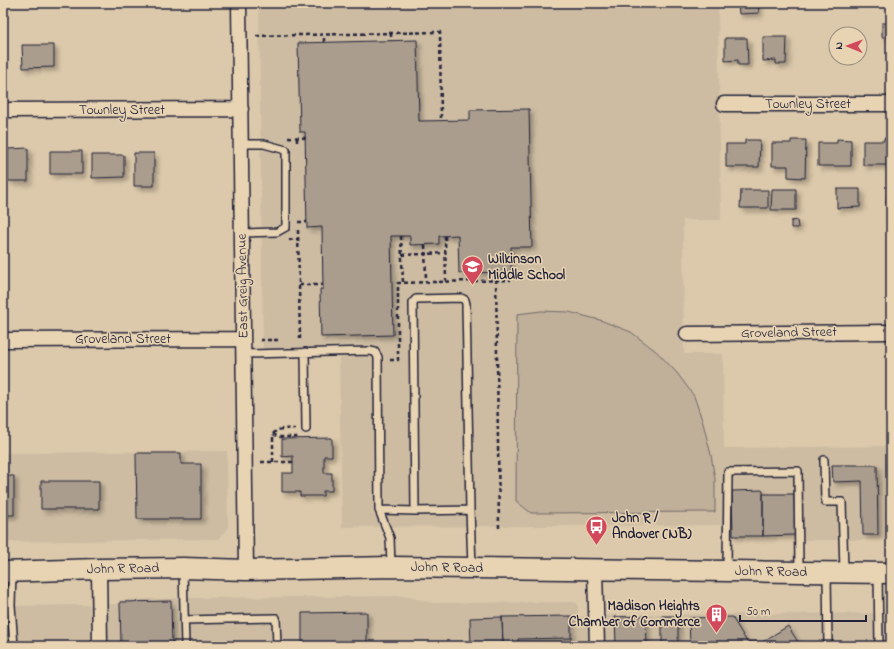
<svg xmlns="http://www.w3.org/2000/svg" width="894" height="649" font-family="'Indie Flower',sans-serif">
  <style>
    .built { fill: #cdbca2 }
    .green { fill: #c0b09a; stroke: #71696a }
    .building { fill: #aa9d8d; stroke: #22223b; filter: url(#shadow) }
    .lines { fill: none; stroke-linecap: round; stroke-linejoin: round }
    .service-casing { stroke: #22223b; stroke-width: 10 }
    .minor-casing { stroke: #22223b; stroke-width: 17 }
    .secondary-casing { stroke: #22223b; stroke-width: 23 }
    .path { stroke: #22223b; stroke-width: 2.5; stroke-dasharray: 4 3; stroke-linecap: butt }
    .service { stroke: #e8d4b2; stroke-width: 7 }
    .minor { stroke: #e8d4b2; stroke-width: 14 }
    .secondary { stroke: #e8d4b2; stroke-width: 20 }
    .labels { text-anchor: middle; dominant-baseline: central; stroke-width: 3; stroke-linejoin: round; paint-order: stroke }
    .street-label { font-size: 14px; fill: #22223b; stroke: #e8d4b2 }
    .poi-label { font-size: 14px; font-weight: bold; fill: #22223b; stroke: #e8d4b2; text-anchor: start }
  </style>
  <defs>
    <filter id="shadow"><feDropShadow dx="3.5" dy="3.5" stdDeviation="2" flood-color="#0004"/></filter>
  </defs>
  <rect width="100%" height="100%" fill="#dcc9ab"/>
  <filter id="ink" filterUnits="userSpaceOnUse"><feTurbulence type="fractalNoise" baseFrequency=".025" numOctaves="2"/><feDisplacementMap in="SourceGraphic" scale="8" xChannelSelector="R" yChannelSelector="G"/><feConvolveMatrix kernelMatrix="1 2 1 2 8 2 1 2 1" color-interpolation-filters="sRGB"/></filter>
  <g filter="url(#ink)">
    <path class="built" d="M259,3H718L721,220H683L684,354H723L724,448L891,446V540H803L795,535L725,537V525L342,527L339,357H263Z
      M227,451L228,528L218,539L3,542V453Z
      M404,596L433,603L574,602L577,603L578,606V617L616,615L891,613V646H3V606L81,605L117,604L120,600L195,598Z"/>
    <path class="green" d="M541,311L569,312L600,320L631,332L657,352L677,373L694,396L703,423L711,455L715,479V512L531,513L516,501L517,314Z"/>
    <path class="building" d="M738,3H758L759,13L739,14Z
      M882,23H891V37H882Z
      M763,37H787L786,64H776V60L763,61Z
      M725,38H747L748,65H738V60L725,61Z
      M417,40L419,121L470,120V110L529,109L532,247H511V272L459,273L458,235L439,236V244L410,245V236H391L393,335L321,337L320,289H323L322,227L307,228L305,132H300L298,43Z
      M22,45H54V67L23,68Z
      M884,138L891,139V165H863V141H884Z
      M837,139L851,140V166H818V143H837Z
      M745,140H760L759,167H726V144H745Z
      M791,140H806L805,178L788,177V166H772V143H791Z
      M28,148V181H8V149Z
      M50,151H82V174H50Z
      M134,153H154V186H134Z
      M92,155H124V177L92,178Z
      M887,188H891V204H886Z
      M772,189H796V210H771Z
      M837,189H860V207L837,208Z
      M741,190H768V208H740Z
      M797,220L798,228H791V221Z
      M332,438V456H324V473H332V491H323V496H300V492H282V473H293V456L282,457V439Z
      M136,453H181V464H201V519H137Z
      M832,465H877L878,535H863L862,481L833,482Z
      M3,476H14V515H3Z
      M41,481H99V509H41Z
      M763,490V536H733L732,491Z
      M763,494H794L795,535L763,536Z
      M171,601L172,646H121L120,602Z
      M367,612V646H302V613Z
      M571,616V638L518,639V646H503L502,617Z
      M646,616L647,646H616L615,617Z
      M662,616H678V646H662Z
      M502,617L503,646H471L470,618Z
      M732,617L747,642H762L788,626L798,642V646H690L689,618Z"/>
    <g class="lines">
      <defs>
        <path id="service" d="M241,144H264L286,150V227L277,232L243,233
          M305,352L306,429
          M244,354L370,351L375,352L378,357L379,510L390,538L391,565
          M824,460L825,502H842L844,571
          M379,510L415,511L470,510L472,567
          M415,511L413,302L416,299L461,298L465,300L466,304L470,510
          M183,570L185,646
          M727,570L728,472L798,471L799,570
          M12,572L11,605L14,646
          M878,573L879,646
          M827,574L828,646
          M184,620L276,618L277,646"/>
        <path id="minor" d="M239,3L246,570
          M724,104H891
          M3,110L241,109
          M687,334L891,332
          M3,340L243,339
          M99,569L100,646
          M595,570L597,646"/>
        <path id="secondary" d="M3,572L99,569L183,568L246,570L391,567L891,573"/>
      </defs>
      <use href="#service" class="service-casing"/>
      <use href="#minor" class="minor-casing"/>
      <use href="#secondary" class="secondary-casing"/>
      <path class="path" d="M391,33V41
        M256,36L440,32L441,121
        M324,42V35
        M288,137L306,138
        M297,138V145
        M298,222H307
        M298,230L300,340
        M401,236L403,283
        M445,236L446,282
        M289,240L299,239
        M425,245L426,282
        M402,255L445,253
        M496,272L499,530
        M299,285H323
        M260,340H279
        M390,360H398V283L511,280
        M273,434L279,437H298
        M261,462H293
        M273,462V434C278,427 287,429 295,429"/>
      <use href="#service" class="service"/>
      <use href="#minor" class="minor"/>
      <use href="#secondary" class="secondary"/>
    </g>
  </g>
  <defs>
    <symbol id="school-pin" viewBox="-11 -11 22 30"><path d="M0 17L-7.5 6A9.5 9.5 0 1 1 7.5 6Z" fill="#d1495b" stroke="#e8d4b2"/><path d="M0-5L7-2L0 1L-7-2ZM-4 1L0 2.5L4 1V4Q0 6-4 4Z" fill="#fff"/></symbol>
    <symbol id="bus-pin" viewBox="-11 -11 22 30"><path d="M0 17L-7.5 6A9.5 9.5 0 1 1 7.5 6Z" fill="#d1495b" stroke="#e8d4b2"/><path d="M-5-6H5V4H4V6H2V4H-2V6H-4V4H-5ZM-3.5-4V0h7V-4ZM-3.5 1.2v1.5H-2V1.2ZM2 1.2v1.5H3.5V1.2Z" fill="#fff"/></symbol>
    <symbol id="building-pin" viewBox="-11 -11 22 30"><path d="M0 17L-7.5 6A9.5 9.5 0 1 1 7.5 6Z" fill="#d1495b" stroke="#e8d4b2"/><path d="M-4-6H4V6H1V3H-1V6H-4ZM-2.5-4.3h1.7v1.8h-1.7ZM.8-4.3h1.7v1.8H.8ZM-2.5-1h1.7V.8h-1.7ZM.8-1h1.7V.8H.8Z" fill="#fff"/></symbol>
  </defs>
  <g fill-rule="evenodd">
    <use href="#school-pin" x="460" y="254" width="25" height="34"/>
    <use href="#bus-pin" x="584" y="514" width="25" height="34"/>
    <use href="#building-pin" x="704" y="602" width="25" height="34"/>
  </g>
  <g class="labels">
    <g class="street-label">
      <text x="808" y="104">Townley Street</text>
      <text x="122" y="110">Townley Street</text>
      <text transform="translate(243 286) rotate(-91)">East Greig Avenue</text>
      <text transform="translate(789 333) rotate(-1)">Groveland Street</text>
      <text x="123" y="339">Groveland Street</text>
      <text transform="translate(447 568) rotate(1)">John R Road</text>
      <text transform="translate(123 569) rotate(-1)">John R Road</text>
      <text transform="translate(771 572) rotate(1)">John R Road</text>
    </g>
    <g class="poi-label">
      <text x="488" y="259">Wilkinson<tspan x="488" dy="16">Middle School</tspan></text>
      <text x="612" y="518">John R /<tspan x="612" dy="16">Andover (NB)</tspan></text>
      <text x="700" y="606" text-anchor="end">Madison Heights<tspan x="700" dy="16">Chamber of Commerce</tspan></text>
    </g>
  </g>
  <rect width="894" height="649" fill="none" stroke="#e8d4b2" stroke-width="16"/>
  <rect x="8" y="8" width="878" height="633" fill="none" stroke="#22223b" stroke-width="1.5" filter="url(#ink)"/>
  <g transform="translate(848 46) rotate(271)"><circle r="19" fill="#e8d4b2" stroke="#998d82"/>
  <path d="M0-3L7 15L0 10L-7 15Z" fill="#d1495b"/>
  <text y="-6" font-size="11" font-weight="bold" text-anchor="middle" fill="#22223b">N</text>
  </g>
  <path d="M740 615v6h126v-6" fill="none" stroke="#22223b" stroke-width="2"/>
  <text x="746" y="615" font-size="12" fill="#22223b" stroke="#e8d4b2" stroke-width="3" paint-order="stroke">50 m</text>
</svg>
